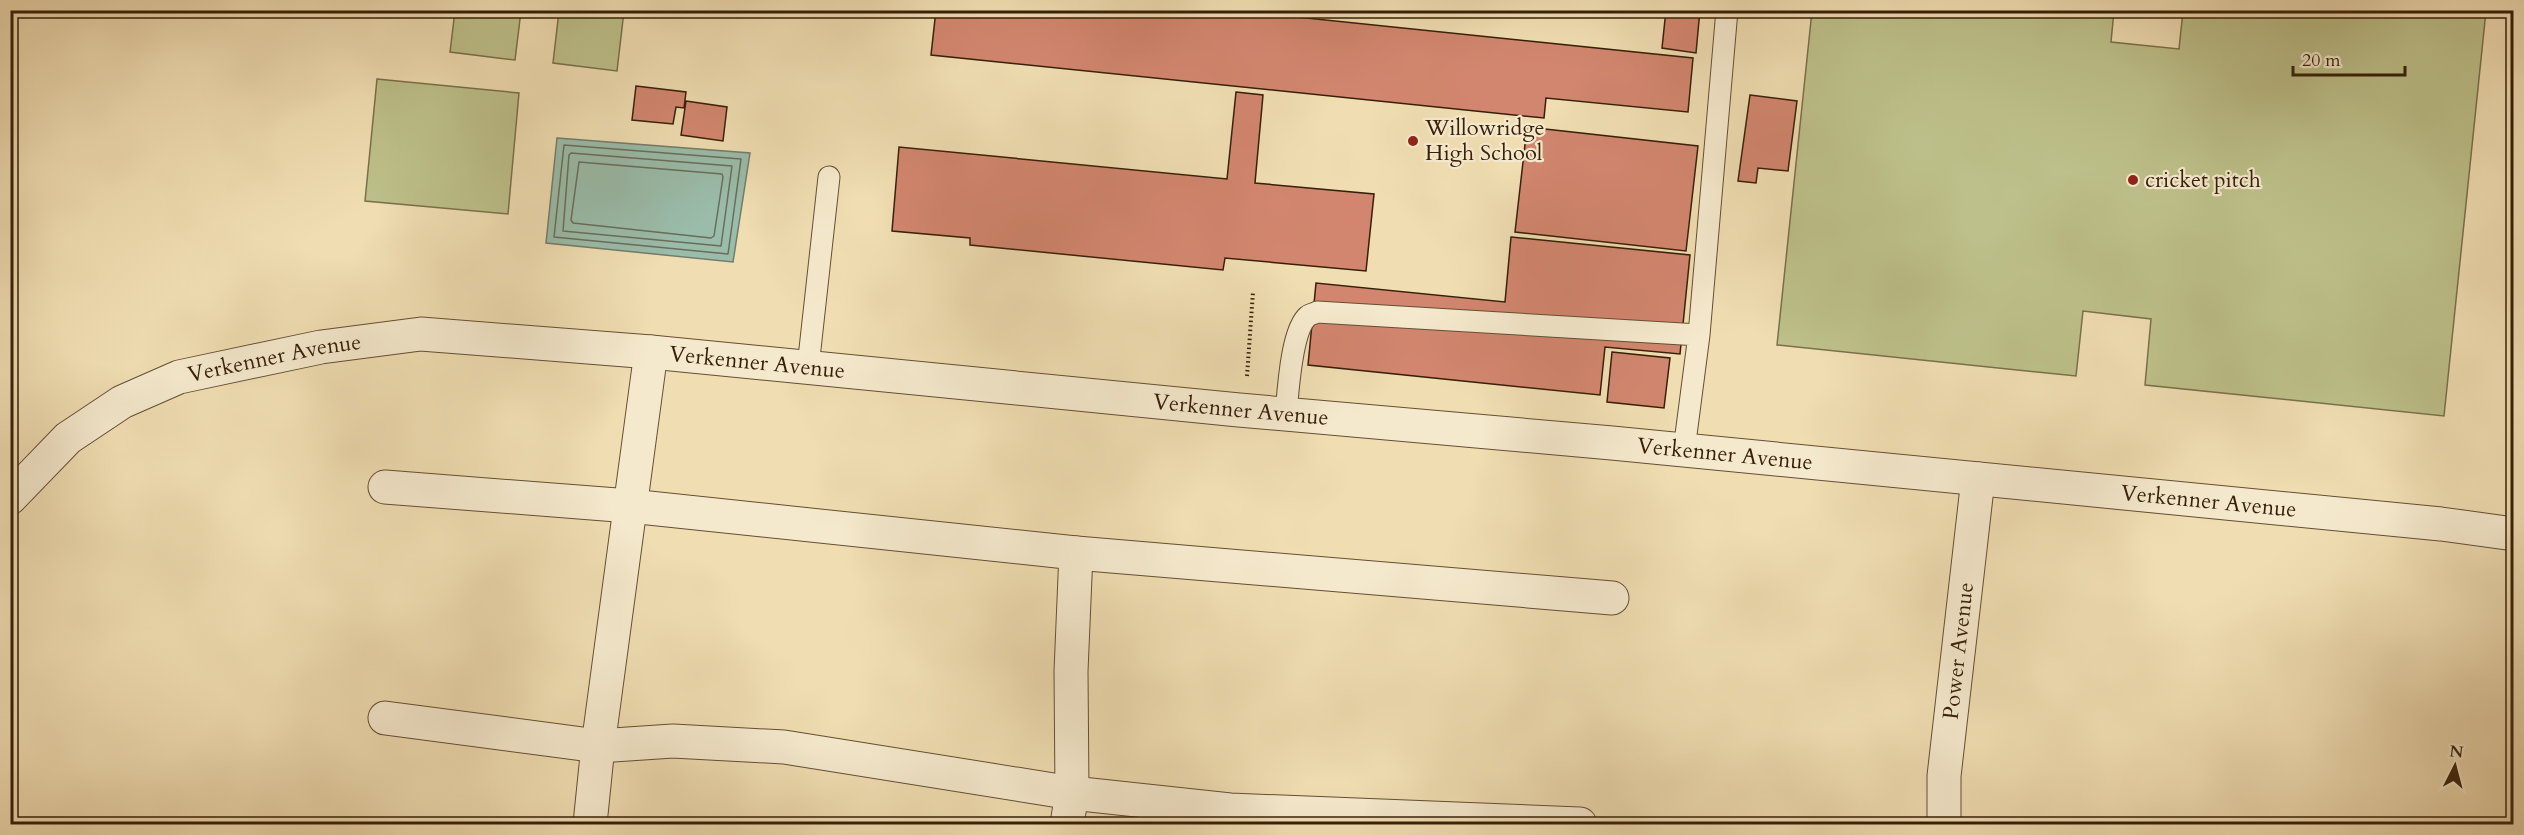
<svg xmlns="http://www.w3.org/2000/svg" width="2524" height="835" font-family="Cardo,serif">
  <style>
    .green { fill: #bdc08a; stroke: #7a7049; stroke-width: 1.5 }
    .water { fill: #9abcaa; stroke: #727d69; stroke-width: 1.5 }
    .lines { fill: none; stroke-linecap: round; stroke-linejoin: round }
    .shore { stroke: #686e59; stroke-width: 1.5 }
    .building { fill: #d2866f; stroke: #361f08; stroke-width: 1.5 }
    .lane-casing { stroke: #644e32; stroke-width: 23 }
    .street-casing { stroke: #644e32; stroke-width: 35 }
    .path { stroke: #361f08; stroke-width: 4; stroke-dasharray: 1.5 3; stroke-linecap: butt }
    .lane { stroke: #f5e9cd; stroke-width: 21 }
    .street { stroke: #f5e9cd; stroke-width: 33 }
    .poi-dot { fill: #8f2418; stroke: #f5e9cd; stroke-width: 2 }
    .labels { text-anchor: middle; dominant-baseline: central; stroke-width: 4.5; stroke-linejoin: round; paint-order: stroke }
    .poi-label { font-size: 22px; fill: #361f08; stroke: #f5e9cd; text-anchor: start }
    .street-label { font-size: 22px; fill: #361f08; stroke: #f5e9cd }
  </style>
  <rect width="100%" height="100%" fill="#f0ddb2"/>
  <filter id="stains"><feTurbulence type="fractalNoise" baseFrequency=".00333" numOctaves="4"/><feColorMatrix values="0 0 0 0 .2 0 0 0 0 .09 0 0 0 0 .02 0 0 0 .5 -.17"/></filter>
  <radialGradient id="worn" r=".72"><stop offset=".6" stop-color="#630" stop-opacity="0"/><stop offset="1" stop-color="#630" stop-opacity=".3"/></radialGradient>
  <path class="green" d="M455,11H521L515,60L450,52Z
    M559,11H624L617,71L553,63Z
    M1812,11H2114L2111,42L2179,49L2183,11H2486L2444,416L2145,385L2151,319L2083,311L2076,376L1777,345Z
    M377,79L519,93L508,214L365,201Z"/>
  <path class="water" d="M557,138L750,153L733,262L546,243Z"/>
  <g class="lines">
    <path class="shore" d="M564,145L741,159L728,254L554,237Z
      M571,153L732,166L721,246L563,231L569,155Z
      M579,162L722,174L723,177L714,236L711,238L573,223L571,220Z"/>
  </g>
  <path class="building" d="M936,10H1268V14L1693,58L1688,112L1546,98L1544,118L931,55Z
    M1666,10H1700L1696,53L1662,48Z
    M636,86L686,92L684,108L676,107L673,124L632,120Z
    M1236,92L1263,95L1255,183L1374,194L1366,271L1225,258L1223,270L970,245V238L892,231L899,147L1227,179Z
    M1750,95L1797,101L1788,171L1758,168L1756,183L1738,181Z
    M686,101L727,107L723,141L681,135Z
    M1527,127L1698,146L1686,251L1515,232Z
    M1511,237L1690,255L1680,354L1605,347L1600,395L1308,365L1316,283L1505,302Z
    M1612,352L1670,358L1664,408L1607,402Z"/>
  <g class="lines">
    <defs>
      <path id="lane" d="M808,367L829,177
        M1286,414C1288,393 1291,330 1308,316C1310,314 1314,314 1317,312L1699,335
        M1684,450L1699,335L1727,10"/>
      <g id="street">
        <path d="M385,487L630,506L1076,553L1612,598"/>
        <path id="s1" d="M10,498L68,438L122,402L179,377L321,347L421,334L651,352L1239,410L1612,443L2441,524L2514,534"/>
        <path d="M385,718L598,746L673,741L784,747L1072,793L1230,810L1580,824"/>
        <path d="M590,824L598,746L651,352"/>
        <path d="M1067,824L1072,793L1071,671L1076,553"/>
        <path id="s2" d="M1944,824V776L1978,479"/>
      </g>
    </defs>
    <use href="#lane" class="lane-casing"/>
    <use href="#street" class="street-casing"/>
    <path class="path" d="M1247,376L1253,292"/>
    <use href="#lane" class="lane"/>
    <use href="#street" class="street"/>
  </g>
  <g class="poi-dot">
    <circle cx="1413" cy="141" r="6"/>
    <circle cx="2133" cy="180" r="6"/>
  </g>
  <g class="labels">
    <g class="poi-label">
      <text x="1425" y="128">Willowridge<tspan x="1425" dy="25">High School</tspan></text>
      <text x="2145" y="180">cricket pitch</text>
    </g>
    <g class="street-label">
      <text stroke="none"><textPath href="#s1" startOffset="308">Verkenner Avenue</textPath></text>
      <text stroke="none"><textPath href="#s1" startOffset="794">Verkenner Avenue</textPath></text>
      <text stroke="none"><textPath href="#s1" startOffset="1280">Verkenner Avenue</textPath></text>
      <text stroke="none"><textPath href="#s1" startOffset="1766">Verkenner Avenue</textPath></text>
      <text stroke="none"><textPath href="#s1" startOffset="2252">Verkenner Avenue</textPath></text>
      <text stroke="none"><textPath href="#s2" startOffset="174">Power Avenue</textPath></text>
    </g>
  </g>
  <rect width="2524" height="835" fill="none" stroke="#f0ddb2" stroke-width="36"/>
  <rect x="12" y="12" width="2500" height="811" fill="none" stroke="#361f08" stroke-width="3"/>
  <rect x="18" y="18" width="2488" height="799" fill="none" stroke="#361f08" stroke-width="1.5"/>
  <g transform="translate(2455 766) rotate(6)" stroke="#f5e9cd" stroke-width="4.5" paint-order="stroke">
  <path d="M0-4.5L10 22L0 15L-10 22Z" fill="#361f08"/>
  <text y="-9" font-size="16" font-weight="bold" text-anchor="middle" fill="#361f08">N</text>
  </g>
  <path d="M2293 66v9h112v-9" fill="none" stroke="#361f08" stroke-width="3"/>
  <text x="2302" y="66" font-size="18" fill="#361f08" stroke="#f5e9cd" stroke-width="4.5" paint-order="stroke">20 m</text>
  <rect width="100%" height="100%" filter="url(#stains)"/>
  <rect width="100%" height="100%" fill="url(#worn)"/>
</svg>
